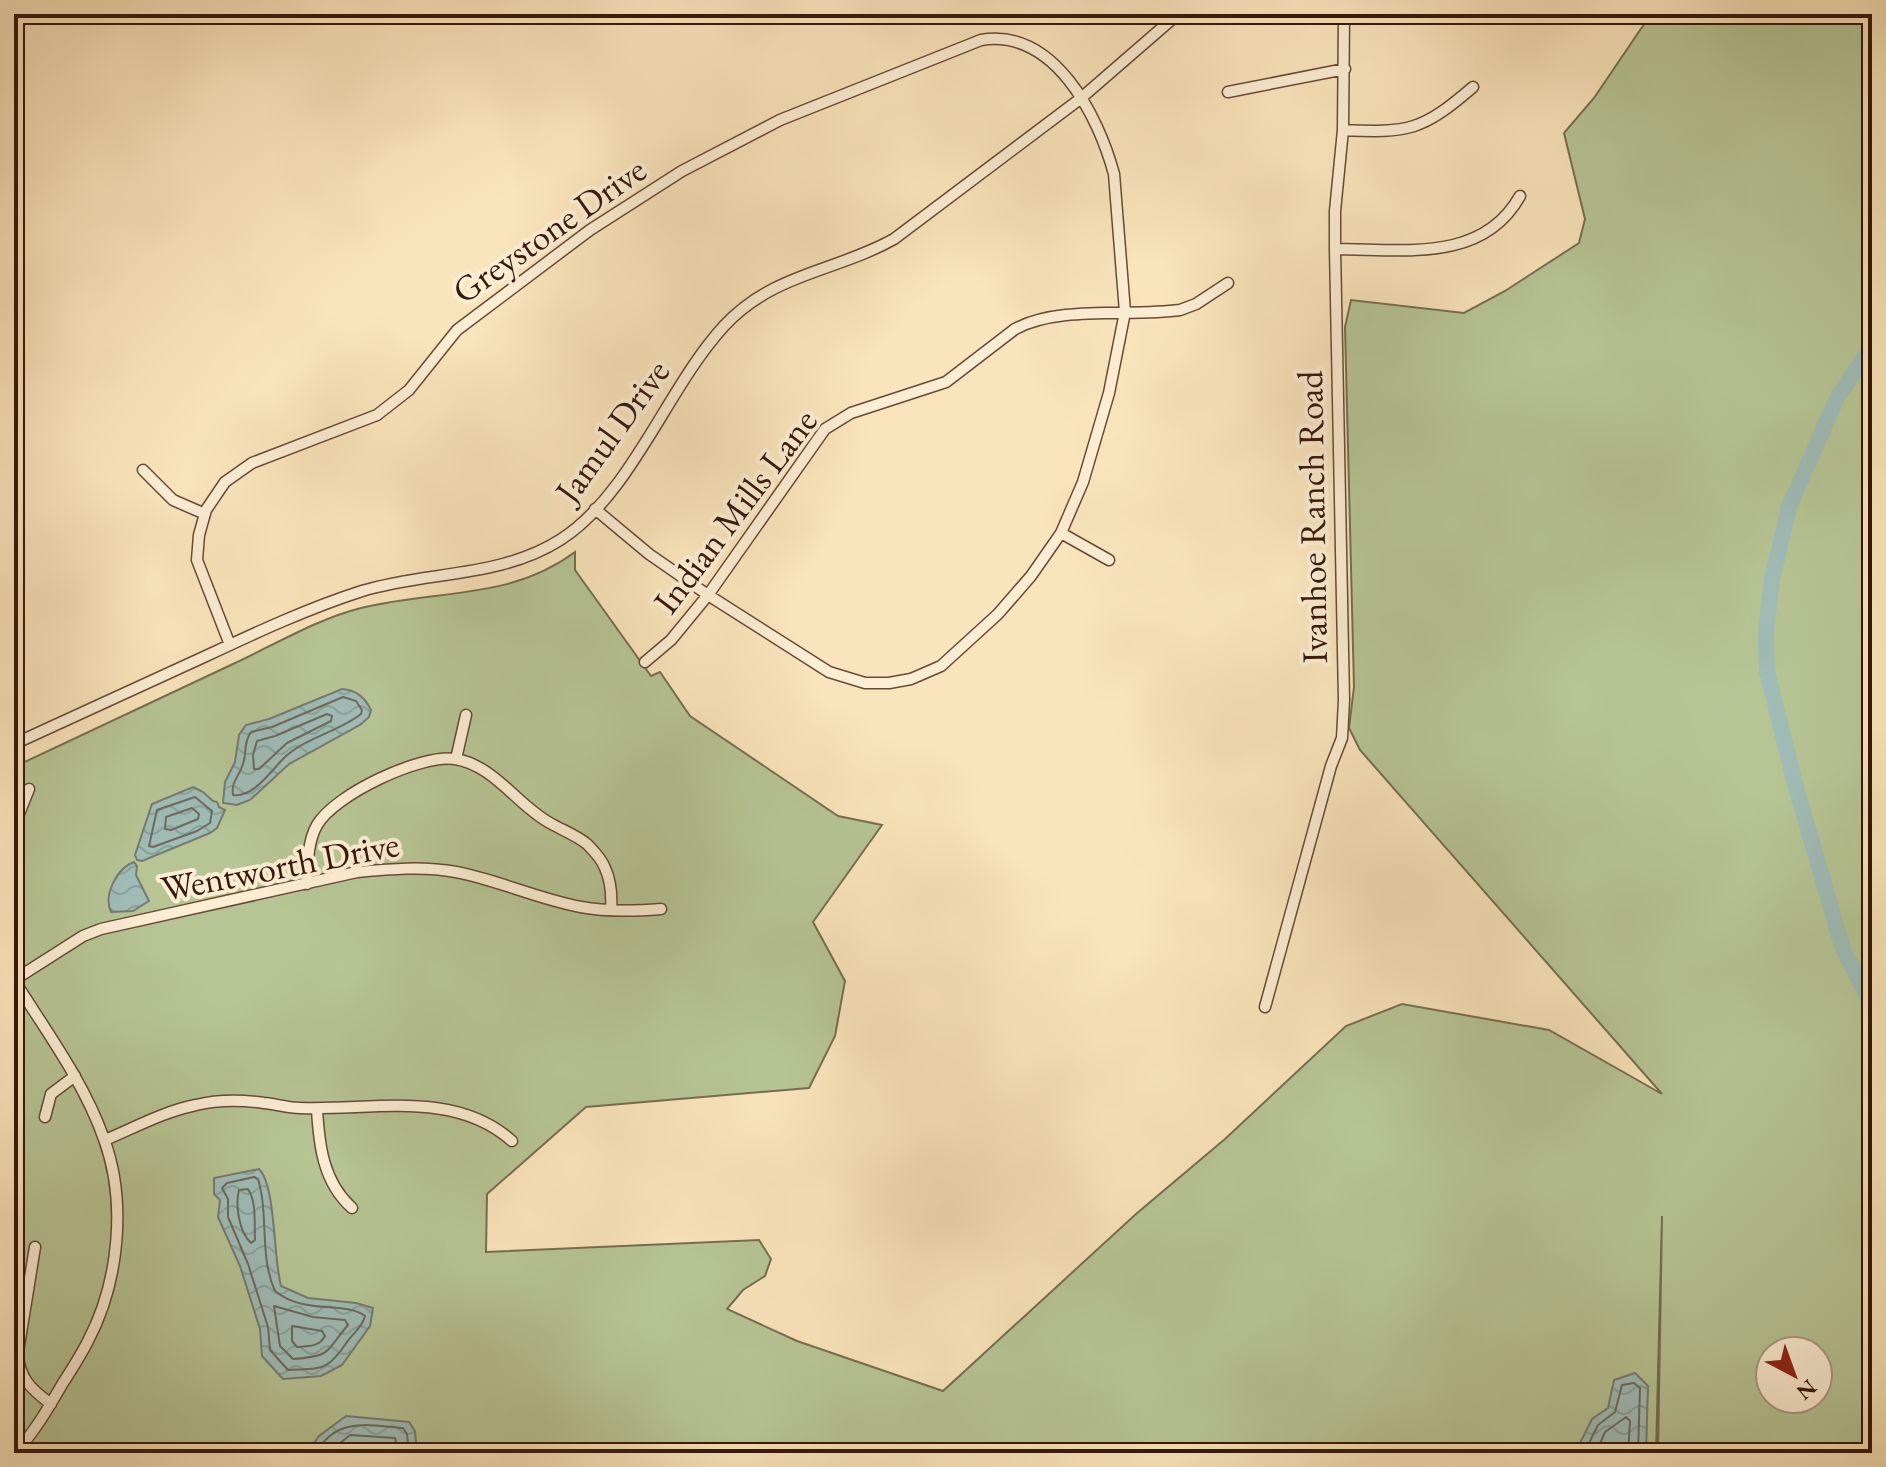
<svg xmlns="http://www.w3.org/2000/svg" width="1886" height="1467" font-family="'EB Garamond',serif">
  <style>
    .green { fill: #b7c595; stroke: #766e50; stroke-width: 2; fill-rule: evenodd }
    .water { fill: url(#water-waves); stroke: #767b72; stroke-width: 2 }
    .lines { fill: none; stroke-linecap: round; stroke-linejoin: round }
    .shore { stroke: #6b6a61; stroke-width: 2 }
    .river { stroke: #a0bdb7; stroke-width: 16 }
    .minor-casing { stroke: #674a37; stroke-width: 13 }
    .minor { stroke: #fcedd3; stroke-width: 10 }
    .labels { text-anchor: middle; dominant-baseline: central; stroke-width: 8; stroke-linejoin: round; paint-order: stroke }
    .street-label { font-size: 36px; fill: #36170b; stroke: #fcedd3 }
  </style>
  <defs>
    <pattern id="water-waves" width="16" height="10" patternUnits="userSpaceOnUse" patternTransform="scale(2)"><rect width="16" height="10" fill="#a0bdb7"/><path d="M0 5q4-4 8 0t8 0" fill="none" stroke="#8aa29c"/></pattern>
  </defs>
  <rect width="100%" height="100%" fill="#fae4bb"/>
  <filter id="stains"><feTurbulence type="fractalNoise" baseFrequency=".0025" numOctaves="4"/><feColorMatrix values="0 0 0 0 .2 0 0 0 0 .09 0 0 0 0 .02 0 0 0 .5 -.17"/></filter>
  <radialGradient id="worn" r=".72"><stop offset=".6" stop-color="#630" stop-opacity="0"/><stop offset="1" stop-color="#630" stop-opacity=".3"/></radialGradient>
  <path class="green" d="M1651,14H1872V1453H1658L1662,1216L1656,1453H14V767C87,733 160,699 233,664C274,645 317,619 361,608C436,589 509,601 575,552V570L651,676L660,672L690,716L838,816L882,825L813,922L845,981L835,1036L809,1088L586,1107L487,1194L486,1252L759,1240L771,1259L765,1276L743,1290L727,1309L797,1341L943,1391L1136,1214L1225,1139L1346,1026L1402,1004L1549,1030L1662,1094L1360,750L1349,728L1354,687L1345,327L1351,300L1464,313L1505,291L1579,243L1585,219L1564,133L1594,98ZM1770,1351H1818V1399H1770Z"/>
  <path class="water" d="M342,689C357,690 365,698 371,710L369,717L360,725L289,764L250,800L237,805L223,803L225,782L235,762L239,735L246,725L269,719Z
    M193,787L203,792L213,801L217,802L219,807L225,810L217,828L210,833L142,861L137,860L135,855L152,804Z
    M134,862L137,866L136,875L149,901L133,911L111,912C103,895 117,868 134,862Z
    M259,1169C276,1186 273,1257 281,1286L308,1298L356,1303L373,1308L370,1326L342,1365L321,1376L283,1379L262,1356L260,1329L240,1266L218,1217L220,1200L214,1194V1178Z
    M1635,1373L1648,1386L1646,1453H1575L1592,1419L1608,1408L1614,1380Z
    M346,1416L409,1422L415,1431L417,1453H307L319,1436Z"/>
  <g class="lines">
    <path class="shore" d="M343,697L356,701L362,710L361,714C338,732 304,738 283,759C271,771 253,798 233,795C231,781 239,777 243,764C247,753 243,743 251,732L272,727Z
      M327,714L332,716L331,721L287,743L259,769H254L253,755L257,741L275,736Z
      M195,797L212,811L210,823L197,831L153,847L149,846L157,810Z
      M192,808L199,814L198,819L171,830L165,829L166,817Z
      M254,1177L258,1179C269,1215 259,1256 275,1291C304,1315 345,1301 365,1316C362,1328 353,1333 347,1342C327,1372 322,1368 288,1370L270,1350L268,1327L248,1264L228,1217V1199L222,1188L227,1183Z
      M248,1189C257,1203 254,1223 255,1240L251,1243C239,1232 235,1205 239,1190Z
      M274,1306L313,1317L345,1320L348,1325C324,1353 332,1356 293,1359L280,1346Z
      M292,1326L322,1331L325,1336C319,1347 309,1346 297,1347L292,1341Z
      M316,1453C336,1417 368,1425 403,1428L407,1434L409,1453
      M328,1453L350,1435L395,1438L399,1453
      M1584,1453L1598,1425L1615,1412L1622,1385L1634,1383L1640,1388L1638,1453
      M1596,1453L1605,1432L1626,1417L1630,1421L1628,1453"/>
    <path class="river" d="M1872,345L1837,398L1789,507L1772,580L1766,631L1767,671L1795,784L1843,949L1872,1004"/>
    <defs>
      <path id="minor" d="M1344,16L1364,14
        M1228,92L1345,69
        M1343,130C1409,133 1422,131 1473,87
        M1335,249C1401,249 1482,264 1520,196
        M143,470L173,500L205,514
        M1061,533L1109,560
        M230,645L197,560L199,535L206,510L225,482L252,463L377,415L409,390L457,330L590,230L682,171L780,120L981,40C1054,28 1098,115 1114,174L1125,312L1109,393L1083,482L1061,533L1031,576L998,614L941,666L911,679L889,683H865L829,672L708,595L649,554L595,509
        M645,662L671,640L708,595L825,429L851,413L946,382L1015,329C1060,305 1130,317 1180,310L1196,304L1228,283
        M14,744C78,715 142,685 206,656C257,632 309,608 362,591C428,571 500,578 560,540C631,495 667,388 724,326C773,273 835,272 894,239L1080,99L1178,14
        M456,759L466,715
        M14,826L29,789
        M307,884C308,864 307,843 317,825C335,794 421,754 455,759C494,765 517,805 550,823C562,830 576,835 587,844C593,850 602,860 605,868C611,881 612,895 611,910
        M14,980L83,936L101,929L357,872C390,869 423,866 456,872C498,880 538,899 581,907C607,912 635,911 661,909
        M14,980C46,1031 84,1082 104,1139C127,1202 119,1282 88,1341C81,1355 72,1369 63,1383C49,1407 34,1433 15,1453
        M1265,1007L1331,766L1342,738L1344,700L1335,249V211L1343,130L1344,14
        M317,1109C319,1145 323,1182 352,1208
        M45,1117L51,1094L75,1076
        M105,1140C134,1128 165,1111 196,1105C217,1100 242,1100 264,1103C276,1104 288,1108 300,1108C371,1111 454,1089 512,1141
        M35,1247L18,1352C18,1378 32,1390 51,1404"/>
    </defs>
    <use href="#minor" class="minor-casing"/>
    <use href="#minor" class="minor"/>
  </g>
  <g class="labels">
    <g class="street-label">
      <text transform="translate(549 230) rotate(-35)">Greystone Drive</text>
      <text transform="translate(612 431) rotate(-54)">Jamul Drive</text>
      <text transform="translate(735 511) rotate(-53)">Indian Mills Lane</text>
      <text transform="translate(1312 517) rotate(-91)">Ivanhoe Ranch Road</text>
      <text transform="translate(280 866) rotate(-11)">Wentworth Drive</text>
    </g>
  </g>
  <rect width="1886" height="1467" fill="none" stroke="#fae4bb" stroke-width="48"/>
  <rect x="16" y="16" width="1854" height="1435" fill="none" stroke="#36170b" stroke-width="4"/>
  <rect x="24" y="24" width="1838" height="1419" fill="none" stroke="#36170b" stroke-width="2"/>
  <g transform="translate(1794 1375) rotate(139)"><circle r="38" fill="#fcedd3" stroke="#ad9783" stroke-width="2"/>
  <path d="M0-6L14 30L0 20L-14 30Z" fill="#8f2418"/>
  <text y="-12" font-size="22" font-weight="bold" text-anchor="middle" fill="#36170b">N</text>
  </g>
  <rect width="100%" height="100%" filter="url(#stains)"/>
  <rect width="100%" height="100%" fill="url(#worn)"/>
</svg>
